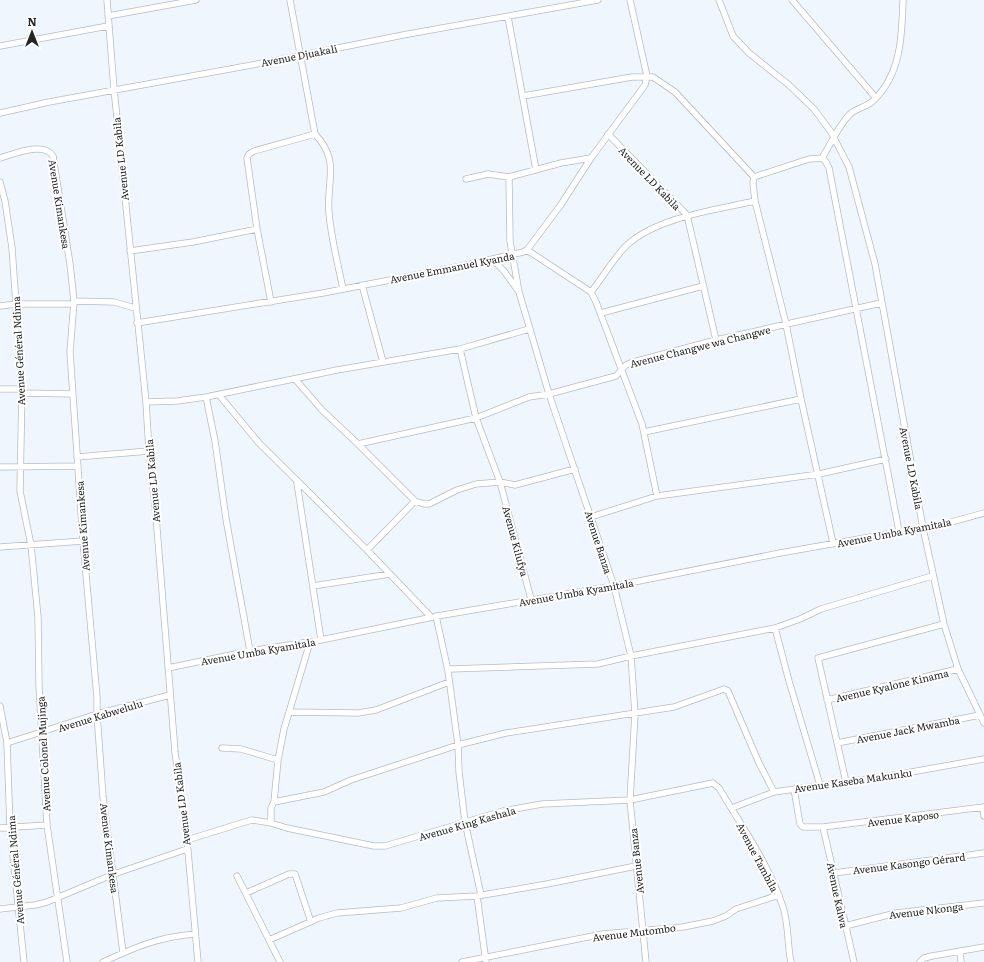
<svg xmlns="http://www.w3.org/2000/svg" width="984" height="962" font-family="Literata,serif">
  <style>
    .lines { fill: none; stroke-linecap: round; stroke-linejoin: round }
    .street-casing { stroke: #b6bcc2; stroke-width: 7 }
    .street { stroke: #fff; stroke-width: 5.5 }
    .labels { text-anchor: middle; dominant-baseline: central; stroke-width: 4; stroke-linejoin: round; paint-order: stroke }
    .street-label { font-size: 10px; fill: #222427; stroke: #fff }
  </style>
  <rect width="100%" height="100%" fill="#f0f6fd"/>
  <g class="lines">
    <defs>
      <path id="street" d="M107,0L114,89L146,402L149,451L156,516L175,752L187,840L198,962
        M719,0L733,36L749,53L789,85L814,109L831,132L849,167L875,264L923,528L944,624L958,669L984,723
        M792,0L876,98
        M108,16L196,0
        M508,17L536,170
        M0,46L108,26
        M523,96L632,77H653L675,92L754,177
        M0,113L49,102L268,62L403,35L598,0
        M315,134C341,162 326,180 329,213C331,238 338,264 343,289
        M608,134L687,215L716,340
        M0,158C14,154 43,141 53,156L70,264L74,301L70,352L83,541L97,697V714L103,797L123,953
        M822,158L826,162L829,168L899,531
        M822,158C831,144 838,126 850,114C857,108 867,107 874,100C901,74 902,36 903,0
        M509,177L510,241L519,292L549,394L614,586L631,656L635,714L630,800L646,962
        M466,179L488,174L509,177L561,163L591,158
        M0,182L5,201L12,248L22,389L20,491L31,545L38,617L39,686L47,825L67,962
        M755,201L786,324L801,399L833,543
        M527,250L591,292L596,302L642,424L657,496
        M130,251L193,242L257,229
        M493,260L504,271L519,292
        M362,285L383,362
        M591,292C603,277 613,259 626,246C656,217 716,210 755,201L753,183L754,177L809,159L822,158
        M74,301L114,302L135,308
        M271,302L257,229L247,158L249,154L254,151L315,134L290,0
        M0,306L16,304H74
        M601,313L703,286
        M137,323L323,293L457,267L523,252L527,250L560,206L591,158L645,85L647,76L630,0
        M460,349L476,418L529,397L549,394L616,376L626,365L633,362L716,340L881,303
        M295,379L322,410L358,444L476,418L500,482L515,485L575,469
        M0,389H22
        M22,393L73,394
        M219,395L259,443L367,550L431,617
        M206,397L215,441L226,519L250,651
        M146,402L177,401L206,397L337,370L460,349L529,329
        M644,432L801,399
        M358,444L415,501L367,550
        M77,457L149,451
        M0,467L78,466
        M297,483L321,640
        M415,501L424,504H429L457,490L476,484L500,482L531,599
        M591,517L657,496L819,474L886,459
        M0,547L83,541
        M313,586L390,574
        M436,616L448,671
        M775,628L789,681L820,785
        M168,668L250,651L321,640L443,615L614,586L780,553L944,524L984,513
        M827,700L958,669
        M0,706L7,743L10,827L24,962
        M289,712L358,713L376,710L449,682
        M7,743L97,714L170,695
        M837,743L980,715
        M222,748L241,749L278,760
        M846,782L818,658L944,624
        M794,789L800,824L803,827H823L984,807
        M274,802L278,760L284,729L310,642
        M983,807L984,816
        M732,808L774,792L889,776L984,759
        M271,823L287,828L374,846H385L503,811L542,804L630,800L713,783L719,788C742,827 769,864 783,907C789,925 787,944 791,962
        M823,827L854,962
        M0,828L47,825
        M187,840L245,822L252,820L271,823V808L274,802L324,792L351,780L458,745L506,733L674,707L724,689L728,691L759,763L774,792
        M834,873L984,853
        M237,876L280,962
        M246,893L289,874H295L311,922
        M481,895L465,822L459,772L458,745L448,671L450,669L598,664L631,656L775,628L800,619L821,609L932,576
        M477,896L486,962
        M0,909L35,905L47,902L114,874L187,849
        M845,926L896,913L984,903
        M269,940L319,918L337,913L401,908L437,898L477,896L547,884L636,866
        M960,951L961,962
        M103,962C136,947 158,937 195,934
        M462,962L603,934L683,927L713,921L726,916L736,909L779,895
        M920,962L924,958L932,956L984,947"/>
    </defs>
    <use href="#street" class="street-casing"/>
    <use href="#street" class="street"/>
  </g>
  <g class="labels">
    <g class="street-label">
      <text transform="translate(299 55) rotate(-11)">Avenue Djuakali</text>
      <text transform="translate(120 159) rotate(-96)">Avenue LD Kabila</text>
      <text transform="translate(650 178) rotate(46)">Avenue LD Kabila</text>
      <text transform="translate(60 204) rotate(81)">Avenue Kimankesa</text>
      <text transform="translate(452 267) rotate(-11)">Avenue Emmanuel Kyanda</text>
      <text transform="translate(700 346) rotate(-14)">Avenue Changwe wa Changwe</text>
      <text transform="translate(18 351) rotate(-93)">Avenue Général Ndima</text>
      <text transform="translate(912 468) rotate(79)">Avenue LD Kabila</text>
      <text transform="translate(152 481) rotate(-95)">Avenue LD Kabila</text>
      <text transform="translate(82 526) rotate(-94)">Avenue Kimankesa</text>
      <text transform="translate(894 532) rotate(-11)">Avenue Umba Kyamitala</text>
      <text transform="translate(516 541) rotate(75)">Avenue Kilufya</text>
      <text transform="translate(599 542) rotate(72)">Avenue Banza</text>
      <text transform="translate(576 592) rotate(-10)">Avenue Umba Kyamitala</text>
      <text transform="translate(258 651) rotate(-10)">Avenue Umba Kyamitala</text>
      <text transform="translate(892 685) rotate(-13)">Avenue Kyalone Kinama</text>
      <text transform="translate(100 715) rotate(-17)">Avenue Kabwelulu</text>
      <text transform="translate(908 729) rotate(-11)">Avenue Jack Mwamba</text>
      <text transform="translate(43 754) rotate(-93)">Avenue Colonel Mujinga</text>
      <text transform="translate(853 780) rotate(-8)">Avenue Kaseba Makunku</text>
      <text transform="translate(181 804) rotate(-97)">Avenue LD Kabila</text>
      <text transform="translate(903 818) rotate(-7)">Avenue Kaposo</text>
      <text transform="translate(467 823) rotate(-16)">Avenue King Kashala</text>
      <text transform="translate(110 848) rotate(83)">Avenue Kimankesa</text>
      <text transform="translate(758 857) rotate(62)">Avenue Tambila</text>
      <text transform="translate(636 861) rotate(-96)">Avenue Banza</text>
      <text transform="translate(909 863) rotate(-7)">Avenue Kasongo Gérard</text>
      <text transform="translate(15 870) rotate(-95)">Avenue Général Ndima</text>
      <text transform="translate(838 895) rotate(78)">Avenue Kalwa</text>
      <text transform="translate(926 910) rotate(-7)">Avenue Nkonga</text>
      <text transform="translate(634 932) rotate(-7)">Avenue Mutombo</text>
    </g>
  </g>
  <g transform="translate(32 32)" stroke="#ffffff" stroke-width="3" paint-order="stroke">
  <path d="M0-3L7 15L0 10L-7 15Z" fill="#222427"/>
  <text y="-6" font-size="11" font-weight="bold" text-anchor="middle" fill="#222427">N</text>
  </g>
</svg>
